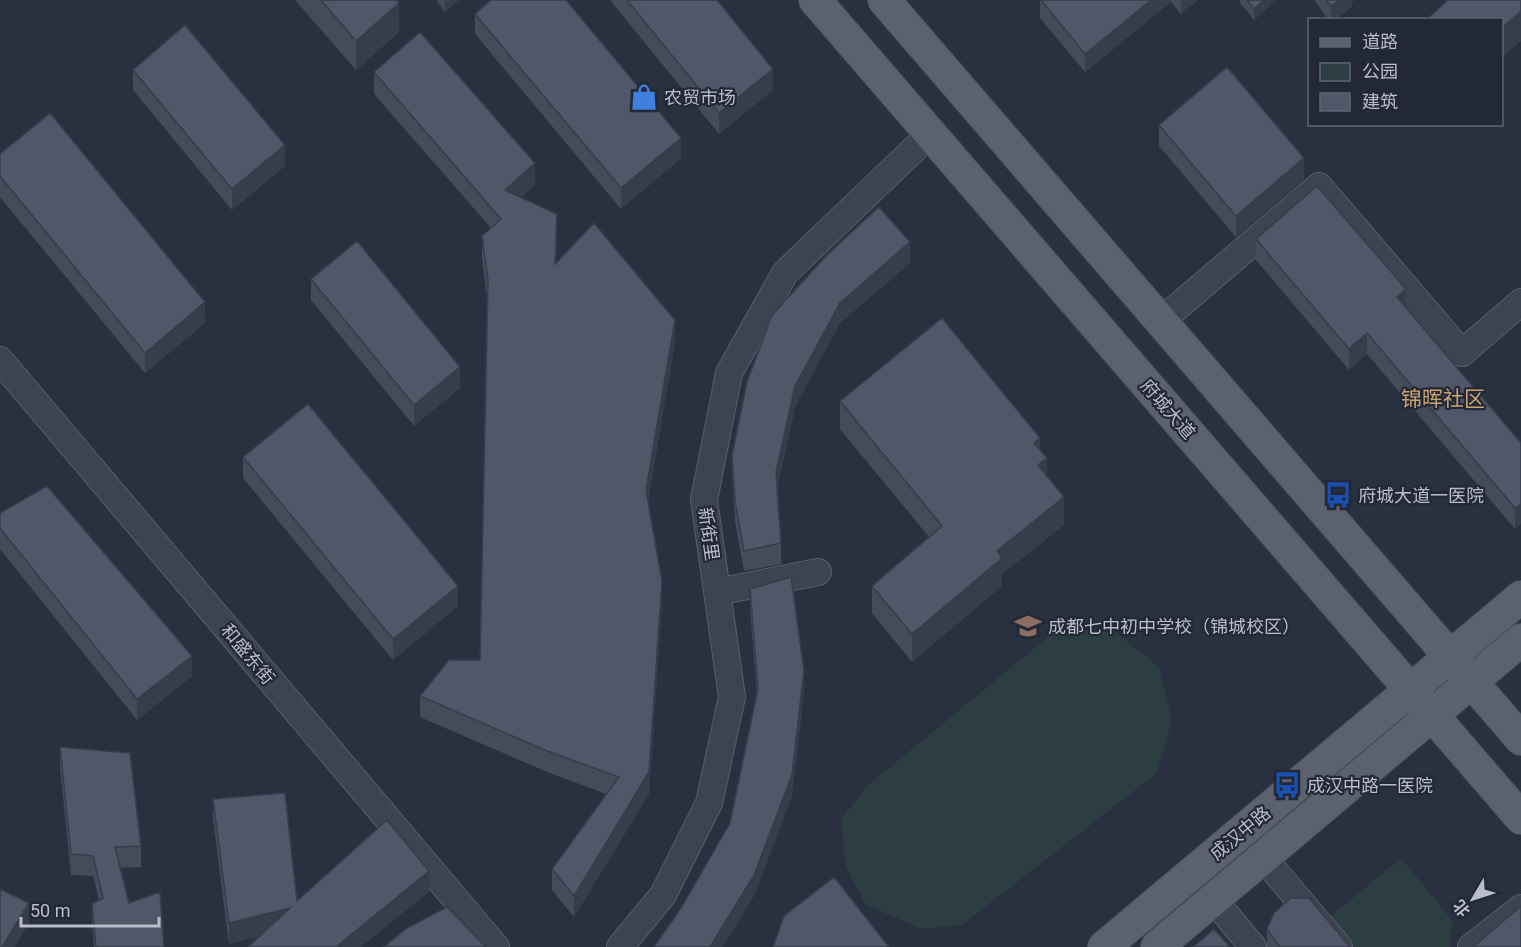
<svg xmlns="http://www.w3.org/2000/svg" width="1521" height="947" font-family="Roboto,'Noto Sans SC',sans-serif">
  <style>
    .green { fill: #2c3e42 }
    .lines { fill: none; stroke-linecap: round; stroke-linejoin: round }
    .minor-casing { stroke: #585e6a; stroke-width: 28 }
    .major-casing { stroke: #474c59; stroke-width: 34 }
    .minor { stroke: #3d4350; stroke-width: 26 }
    .major { stroke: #5b616f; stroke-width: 32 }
    .wall { fill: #444b59 }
    .shaded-wall { fill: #373d49 }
    .building { fill: #4f5768; stroke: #373d49; stroke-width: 1.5 }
    .labels { text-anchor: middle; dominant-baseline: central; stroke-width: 4.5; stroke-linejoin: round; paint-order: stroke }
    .poi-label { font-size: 18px; fill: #babeca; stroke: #222835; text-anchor: start }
    .street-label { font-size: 18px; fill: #babeca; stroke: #222835 }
    .quarter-label { font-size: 21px; fill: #cca372; stroke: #222835 }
  </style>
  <rect width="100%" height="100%" fill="#293040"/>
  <path class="green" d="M1108,626L1159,667L1172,720L1157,773L962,925L923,929L866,905L846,867L841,820L866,787L1049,636Z
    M1401,858L1452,920L1450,947H1348L1326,920Z"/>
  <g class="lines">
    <defs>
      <path id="minor" d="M1162,320L1319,186L1462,353L1521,302
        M0,360L496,947
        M717,592L818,572
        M1262,856L1339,947
        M1213,899L1253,947
        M620,947L663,895L709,803L732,697L704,500L729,373L785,273L930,134
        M1471,947L1521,908"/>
      <path id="major" d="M815,0L1521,818
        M884,0L1521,739
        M1104,947L1521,597
        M1157,947L1521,640"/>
    </defs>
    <use href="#minor" class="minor-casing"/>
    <use href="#major" class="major-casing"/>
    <use href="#minor" class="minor"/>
    <use href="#major" class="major"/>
  </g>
  <path class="wall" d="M295,0H397L399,32L356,70Z
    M436,0H459L445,12Z
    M610,0H717L773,90L719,134Z
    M1040,0H1198L1181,14L1171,2L1085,72L1040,18Z
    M1240,0H1276L1254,20L1240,3Z
    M1314,0H1354L1352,2V7L1335,20H1329Z
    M475,14L681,158L621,209L475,34Z
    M133,70L285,166L232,210L133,90Z
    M374,72L535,185L521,197L557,236L556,263L675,342L648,501L662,602L649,794L574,917L552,890V869L606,794L547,772L420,717V696L480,660L487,299L482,258V236L491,228L374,94Z
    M1159,125L1304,179L1236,237L1159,146Z
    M0,154L205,323L145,373L0,197Z
    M879,207L910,263L840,323L795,407L777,488L781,543V564L744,571L735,521L732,475V455Z
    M1256,239L1406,307L1521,443L1515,529L1367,354L1349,370L1256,260Z
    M311,279L460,388L414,426L311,300Z
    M840,401L1040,450L1047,476L1064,525L1002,574V586L912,662L872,613V586L929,537L840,429Z
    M243,457L458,606L393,660L243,478Z
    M0,513L192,676L137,720L0,549Z
    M750,589L804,691L792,796L754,896L681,908L730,823L757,694L750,610Z
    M60,747L141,846V867L120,868L129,903L164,947H94L92,925V904L99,900L93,876L71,875L60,767Z
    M213,799L297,901L429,892L229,944L213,820Z
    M1267,929L1350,947H1267Z"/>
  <path class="shaded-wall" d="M445,0H459L445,12Z
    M1151,0H1171V2L1085,72V54Z
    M1181,0H1198L1181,14Z
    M1264,0H1276L1254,20V9Z
    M1340,0H1354L1352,2V7L1335,20H1331V6Z
    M399,3V32L356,70V41Z
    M1521,11V41L1502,58V28Z
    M773,69V90L719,134V113Z
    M681,138V158L621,209V188Z
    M285,145V166L232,210V189Z
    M1304,158V179L1236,237V216Z
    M535,163V185L505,211V190Z
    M557,214V236L555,285V264Z
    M910,242V263L840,323L795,407L776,493V472L795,386L840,303Z
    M1406,289V310L1397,297Z
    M205,302V323L145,373V353Z
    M675,320V342L646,512V490Z
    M1367,333V354L1349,370V349Z
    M460,367V388L414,426V405Z
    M1040,438V464L1047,458V486L1034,471V443Z
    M1064,497V525L1002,574V586L912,662V634L997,551Z
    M1521,504V524L1515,529V508Z
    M662,581V602L649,794L574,917V896L649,772Z
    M458,586V606L393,660V639Z
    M192,656V676L137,720V699Z
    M804,670V691L792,796L754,896L723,947H710Z
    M429,871V892L361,947H336Z
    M29,903V923L15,947H2Z
    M290,908V929L229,944V923Z"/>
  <path class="building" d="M321,0H397L399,3L356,41Z
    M491,0H566L681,138L621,188L475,14Z
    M627,0H717L773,69L719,113Z
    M1041,0H1151L1085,54Z
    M1247,0H1264L1254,9Z
    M1326,0H1340L1331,6Z
    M1448,0H1521V11L1502,28V20H1426Z
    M185,25L285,145L232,189L133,70Z
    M420,32L535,163L505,190L557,214L555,264L594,223L675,320L646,490L662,581L649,772L574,896L552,869L619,777L547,751L420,696L449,660H480L488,280L482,236L501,219L374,72Z
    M1227,67L1304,158L1236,216L1159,125Z
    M50,113L205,302L145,353L0,176V154Z
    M1317,186L1406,289L1397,297L1521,443V504L1515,508L1367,333L1349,349L1256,239Z
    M879,207L910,242L840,303L795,386L776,472L781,543L744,551L735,501L732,455L747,382L772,315L828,254Z
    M357,241L460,367L414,405L311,279Z
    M942,318L1040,438L1034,443L1047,458L1038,465L1064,497L997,551L1002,558L912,634L872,586L942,526L840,401Z
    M308,404L458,586L393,639L243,457Z
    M47,486L192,656L137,699L0,528V513Z
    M791,577L804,670L792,775L754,875L710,947H654L681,908L730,823L758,688L750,589Z
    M60,747L130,753L141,846L115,847L129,903L160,892L164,947H96L92,904L103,898L93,856L71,854Z
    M285,793L297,901L387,820L429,871L336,947H248L290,908L229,923L213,799Z
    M834,877L889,947H773L784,916Z
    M0,889L29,903L2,947H0Z
    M1291,898H1309L1350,947H1280L1267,929L1274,913Z
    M1521,906V947H1473Z
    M447,907L486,947H384L407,928Z
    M1214,929L1230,947H1193Z"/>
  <defs>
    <symbol id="shop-bare" viewBox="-9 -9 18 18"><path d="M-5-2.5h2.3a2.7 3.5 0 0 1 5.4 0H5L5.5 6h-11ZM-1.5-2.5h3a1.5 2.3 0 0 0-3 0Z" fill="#3f7fe0" stroke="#222835" stroke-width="2.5" paint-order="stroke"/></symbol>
    <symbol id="bus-bare" viewBox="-9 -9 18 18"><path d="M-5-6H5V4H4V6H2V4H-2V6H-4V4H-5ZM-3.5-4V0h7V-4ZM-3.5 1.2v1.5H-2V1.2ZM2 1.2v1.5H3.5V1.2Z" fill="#1a4fb4" stroke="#222835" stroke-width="2.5" paint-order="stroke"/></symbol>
    <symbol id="school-bare" viewBox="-9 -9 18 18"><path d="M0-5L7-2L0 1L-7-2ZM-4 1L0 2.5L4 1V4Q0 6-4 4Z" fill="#8d6e63" stroke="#222835" stroke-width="2.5" paint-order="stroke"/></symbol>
  </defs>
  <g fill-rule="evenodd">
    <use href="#shop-bare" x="625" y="78" width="38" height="38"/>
    <use href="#bus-bare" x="1319" y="476" width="38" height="38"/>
    <use href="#school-bare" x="1009" y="607" width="38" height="38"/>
    <use href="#bus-bare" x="1268" y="766" width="38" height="38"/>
  </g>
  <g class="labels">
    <g class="poi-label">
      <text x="664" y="97">农贸市场</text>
      <text x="1358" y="495">府城大道一医院</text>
      <text x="1048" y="626">成都七中初中学校（锦城校区）</text>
      <text x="1307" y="785">成汉中路一医院</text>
    </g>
    <g class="street-label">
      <text transform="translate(1168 409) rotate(49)">府城大道</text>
      <text transform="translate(709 534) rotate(82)">新街里</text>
      <text transform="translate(248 654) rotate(50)">和盛东街</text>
      <text transform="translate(1240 833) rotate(-40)">成汉中路</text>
    </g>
    <g class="quarter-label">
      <text x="1443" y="399">锦晖社区</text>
    </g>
  </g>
  <rect x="1308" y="18" width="195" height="108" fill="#222835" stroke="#5f6471" stroke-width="1.5"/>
  <rect x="1320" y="38" width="30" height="9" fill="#5b616f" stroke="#5f6471" stroke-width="1.5"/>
  <text x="1362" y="48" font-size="18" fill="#babeca">道路</text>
  <rect x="1320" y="63" width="30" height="18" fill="#2c3e42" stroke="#5f6471" stroke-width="1.5"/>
  <text x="1362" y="78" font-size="18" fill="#babeca">公园</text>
  <rect x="1320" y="93" width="30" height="18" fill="#4f5768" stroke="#5f6471" stroke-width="1.5"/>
  <text x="1362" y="108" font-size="18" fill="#babeca">建筑</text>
  <g transform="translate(1473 899) rotate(231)" stroke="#222835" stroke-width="4.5" paint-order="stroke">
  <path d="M0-4.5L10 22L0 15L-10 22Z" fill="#babeca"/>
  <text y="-9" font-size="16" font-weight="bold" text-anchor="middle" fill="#babeca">北</text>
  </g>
  <path d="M21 917v9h138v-9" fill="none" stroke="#babeca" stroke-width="3"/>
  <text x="30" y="917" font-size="18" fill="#babeca" stroke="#222835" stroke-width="4.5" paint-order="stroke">50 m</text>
</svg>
